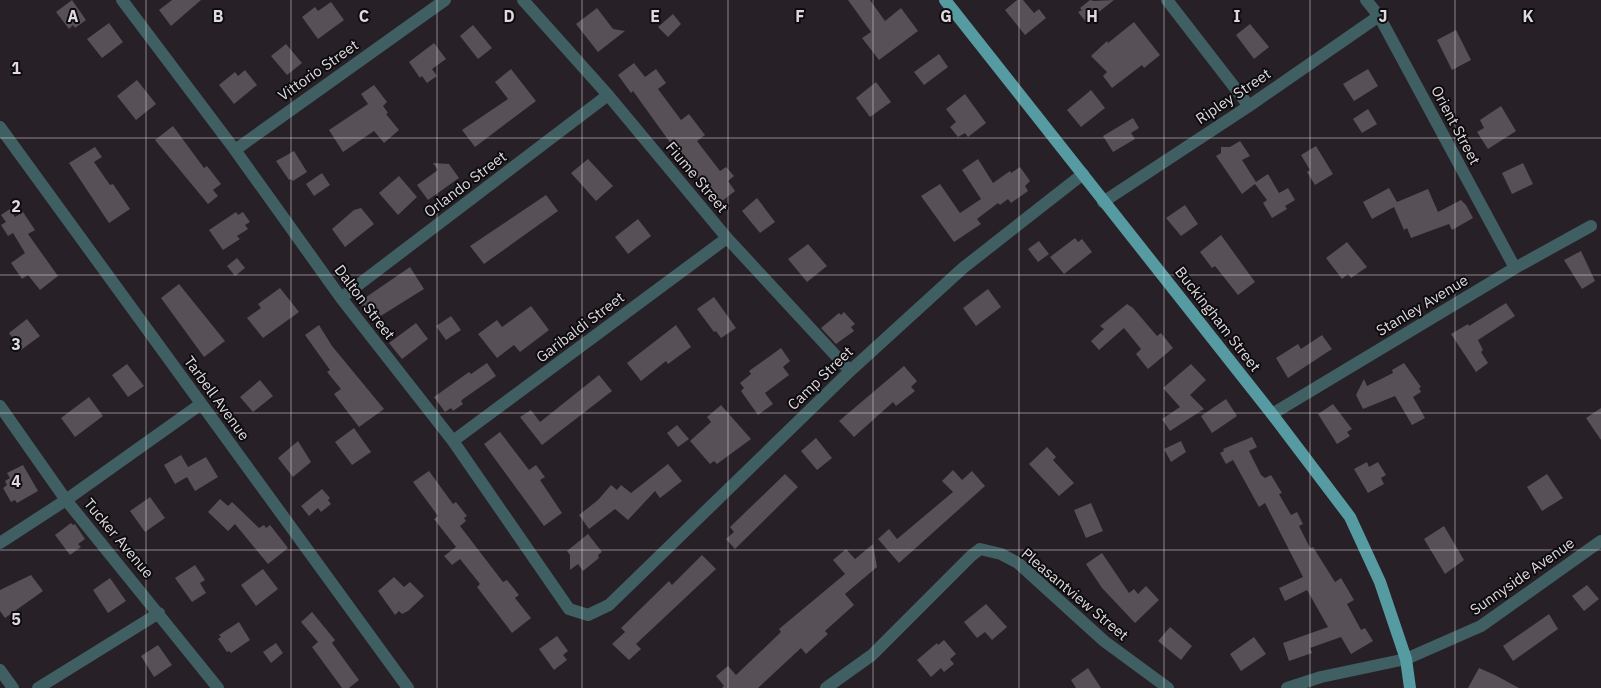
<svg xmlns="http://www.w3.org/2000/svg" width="1601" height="688" font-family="'IBM Plex Sans',sans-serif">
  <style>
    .building { fill: #575057 }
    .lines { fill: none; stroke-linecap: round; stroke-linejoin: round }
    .minor { stroke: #405f63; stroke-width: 12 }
    .major { stroke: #579ba2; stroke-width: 12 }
    .grid { fill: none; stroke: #dedade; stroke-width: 1; stroke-opacity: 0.55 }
    .labels { text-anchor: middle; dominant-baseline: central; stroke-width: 4; stroke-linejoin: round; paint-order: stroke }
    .street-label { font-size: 15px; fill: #dedade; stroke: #0e0c0e }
    .grid-label { font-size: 16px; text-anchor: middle; font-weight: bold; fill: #dedade; stroke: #0e0c0e; stroke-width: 4; stroke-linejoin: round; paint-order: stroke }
  </style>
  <rect width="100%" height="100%" fill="#272127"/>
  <path class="building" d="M72,0L86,20L75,28L73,25L69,29L56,12Z
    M172,0H201L171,26L159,10Z
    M848,0H870L885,21L901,8L918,31L879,60L862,38L871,32Z
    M1017,0H1023L1034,13L1039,9L1046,18L1025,35L1005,10Z
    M1090,0L1094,1L1114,0L1086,22L1078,12L1082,10L1080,8Z
    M331,2L344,20L318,39L302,17L315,7L318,11Z
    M597,8L613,29L625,31L598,52L576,24Z
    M673,14L681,24L668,37L658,27Z
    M1134,22L1160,55L1144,68L1142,65L1112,88L1103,76L1107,72L1091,56L1107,41L1108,43Z
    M109,23L123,42L102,58L87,39Z
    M1250,24L1269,47L1254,59L1236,35Z
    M473,25L492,48L478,59L460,36Z
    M1456,30L1471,60L1452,70L1437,40Z
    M434,43L446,59L432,69L437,76L427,83L422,76L420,78L409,62Z
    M286,44L302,63L287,75L271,56Z
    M939,54L948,67L924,85L914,72Z
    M634,63L645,77L656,69L666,83L658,89L681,120L689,114L705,135L697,141L700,145L720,171L726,167L734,176L728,181L735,191L721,202L715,195L713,197L682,159L633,91L631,93L618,75Z
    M511,69L536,101L475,147L462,130L508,99L495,82Z
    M1368,69L1378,86L1354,101L1343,84Z
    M245,70L257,85L234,104L219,85L235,72L238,76Z
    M137,80L156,104L136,120L117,96Z
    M876,82L891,102L870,117L856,98Z
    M374,85L387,102L383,106L388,113L386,114L399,130L384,143L374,131L343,152L329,130L368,104L361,94Z
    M1091,90L1105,108L1081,127L1067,110Z
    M965,94L986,123L968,137L965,133L958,137L950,127L956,122L946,109Z
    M1501,106L1516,131L1488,149L1477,132L1484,128L1480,120Z
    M1368,109L1377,124L1362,133L1353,119Z
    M1133,118L1139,128L1131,133L1135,139L1113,152L1103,136Z
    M173,126L204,168L207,166L221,184L213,190L218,196L208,204L155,140Z
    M1240,141L1250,156L1242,160L1256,182L1268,174L1279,193L1288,188L1295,200L1285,206L1287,209L1272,218L1263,203L1267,200L1255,184L1242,194L1216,156L1221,153V147H1230Z
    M1316,146L1333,174L1315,185L1307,172L1310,170L1301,155Z
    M95,147L102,157L94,162L110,185L113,184L130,209L109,223L69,163Z
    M294,151L307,172L293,181L291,179L289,180L276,161Z
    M588,159L613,186L596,201L571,173Z
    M978,159L993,183L1010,171L1011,173L1020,167L1030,181L1025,186L1028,191L1011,203L1008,199L1000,205L998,203L977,219L981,224L954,242L921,196L940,184L960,213L981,199L962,170Z
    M433,163L449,164L459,178L428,200L417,185L438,170Z
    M1523,163L1533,184L1512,194L1502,173Z
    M322,173L330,185L314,196L306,184Z
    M399,176L417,197L398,215L379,193Z
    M1389,188L1397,202L1428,189L1438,212L1461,200L1466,205L1473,218L1452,230L1449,224L1411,238L1407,228L1404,230L1394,207L1372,219L1363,202Z
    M546,195L558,211L484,264L470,246Z
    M757,198L775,222L760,233L742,211Z
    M1185,205L1198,224L1181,236L1166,218Z
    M361,208L374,224L345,247L332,229L354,210Z
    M10,209L15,217L23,212L35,230L28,234L58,276L40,290L28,275L22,279L11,263L25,253L13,233L8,236L1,225L6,222L1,215Z
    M236,212L238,215L243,212L250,222L245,225L248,229L237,236L240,239L223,250L209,230Z
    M638,219L651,236L628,254L615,237Z
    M1221,235L1255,282L1238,295L1215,266L1212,268L1200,252Z
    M1075,238L1078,242L1082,239L1092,252L1064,274L1050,257Z
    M1039,241L1049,254L1038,262L1028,249Z
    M1347,242L1367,267L1351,278L1348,274L1342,279L1326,258Z
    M808,244L827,266L807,282L788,259Z
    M1581,251L1595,281L1582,289L1564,260Z
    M237,258L245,268L235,276L227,266Z
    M410,267L424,289L379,317L376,312L370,317L359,302Z
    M179,284L225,341L204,357L161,298Z
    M280,288L299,312L263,338L247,318L261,308L258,304Z
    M988,289L1001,307L976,326L963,308Z
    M714,297L736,328L721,338L716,331L714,332L697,309Z
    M1506,303L1515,316L1478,340L1483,350L1481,352L1488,363L1476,372L1451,334L1468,324L1469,326Z
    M1127,304L1133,308L1157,336L1161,333L1173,348L1148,369L1136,354L1141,349L1124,328L1099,350L1091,341L1104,329L1100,326Z
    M531,306L549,330L520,352L514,345L497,358L478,334L497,320L502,327Z
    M844,312L855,324L851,327L854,331L836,344L821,328L839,313L841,315Z
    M451,316L461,330L446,340L436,326Z
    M27,319L40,336L21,350L9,333Z
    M416,323L428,339L402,359L389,343Z
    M319,325L332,346L384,409L359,427L334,394L341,389L327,372L330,370L305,335Z
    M676,325L691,347L668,364L666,361L641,381L627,363Z
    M1322,335L1332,349L1288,378L1276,358L1298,344L1301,349Z
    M781,348L790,361L783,367L789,375L765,393L773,404L758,415L741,391L744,388L740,383L751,374L749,371Z
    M487,363L496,376L463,399L461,401L463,404L453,411L451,408L445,412L434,397L469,372L471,374Z
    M1404,363L1421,387L1419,388L1421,392L1413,397L1425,418L1412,425L1395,396L1363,409L1356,395L1364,379L1367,386L1393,373L1392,370Z
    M127,364L144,386L128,397L112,375Z
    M1191,364L1206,380L1190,395L1204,409L1170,431L1162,419L1180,407L1163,388Z
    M904,366L917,381L911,387L915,391L896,406L893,402L854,437L839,421Z
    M599,375L612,391L542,445L520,417L531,410L540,422Z
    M260,380L273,396L253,412L240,397Z
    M89,397L103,416L75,437L61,418Z
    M1226,399L1237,416L1212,433L1201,416Z
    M1333,404L1352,429L1347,432L1350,436L1337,444L1318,414Z
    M721,405L751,439L717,464L714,461L710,464L690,441L711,422L707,417Z
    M1601,408V440L1586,418Z
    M677,425L689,439L678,447L667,433Z
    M354,428L371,452L352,465L335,442Z
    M500,432L529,470L536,465L545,477L540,480L562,513L544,526L484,444Z
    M1252,437L1257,447L1249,451L1261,475L1265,478L1271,475L1282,493L1279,494L1291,515L1297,512L1303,524L1299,526L1310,548L1313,547L1335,582L1341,578L1354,600L1347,604L1361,630L1365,628L1373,641L1351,654L1341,637L1310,648L1312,653L1289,661L1283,643L1328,627L1307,590L1285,601L1279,588L1303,577L1265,503L1259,507L1233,460L1226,464L1220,453L1224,451L1223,449Z
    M816,438L832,458L817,470L801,451Z
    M298,441L311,462L293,477L278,458Z
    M1181,441L1186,452L1171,462L1164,449Z
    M1047,447L1056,457L1053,460L1074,483L1059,496L1029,464Z
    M181,455L188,467L206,457L218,477L195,491L187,477L175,484L164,465Z
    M1367,462L1369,467L1378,462L1386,475L1381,478L1384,484L1368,493L1354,469Z
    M668,464L682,481L660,498L655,491L628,520L615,509L589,529L579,515L598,500L611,485L617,490L621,485L631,493Z
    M23,465L38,491L17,503L15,500L11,502L3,488L7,485L5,481L10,478L7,473Z
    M953,470L962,480L972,471L985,486L899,563L878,539L889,529L897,539L953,492L942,481Z
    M429,471L453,504L456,502L467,516L464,518L466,521L460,526L503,582L507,580L519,595L515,598L531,618L512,633L477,587L480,584L460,559L452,565L444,556L456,547L434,519L438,516L413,482Z
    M785,474L798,487L735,549L726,539L734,532L730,527Z
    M1547,474L1563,498L1542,511L1527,487Z
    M322,489L330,498L328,500L331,504L321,512L318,508L309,516L301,506Z
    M150,497L165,518L145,532L130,511Z
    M220,499L228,506L232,502L259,528L264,525L266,528L270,525L288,548L268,564L235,524L228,531L208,512Z
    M1091,503L1103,531L1086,538L1074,510Z
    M71,523L73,525L75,524L85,539L78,544L81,547L70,555L55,535Z
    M1444,526L1464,560L1445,574L1424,539Z
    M588,534L602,552L598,555L599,558L583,571L578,564L570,570V555L567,551Z
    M873,544L877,567L845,594L854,605L825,631L828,634L806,654L801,648L758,688H722L724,686L716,676L728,666L736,675L781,632L779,629L845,574L833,560L846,549L855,559Z
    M1102,553L1129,593L1134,589L1138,594L1146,586L1159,600L1135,623L1102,588L1086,564Z
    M702,555L716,569L636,644L641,649L629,660L612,644L625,632L621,628L669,581L672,585Z
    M195,565L205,580L200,583L206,593L192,602L175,578Z
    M263,569L278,589L256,606L241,585Z
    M31,575L43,591L5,618L0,611V590Z
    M394,577L404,587L410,582L424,596L408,611L402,614L399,611L395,615L378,591Z
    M110,578L126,601L108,613L93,590Z
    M1587,585L1599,599L1584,611L1572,596Z
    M986,604L1007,627L992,640L985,632L977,638L964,622Z
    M312,612L335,640L332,643L359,680L349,688H342L312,647L318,642L301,622Z
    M1549,614L1558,629L1513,661L1503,646Z
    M239,622L250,640L231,653L229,651L227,652L218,639L221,637L219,635Z
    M1170,627L1192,646L1181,660L1158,641Z
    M557,636L568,651L563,655L567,660L554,670L539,649Z
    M1254,637L1266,654L1241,671L1230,654Z
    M944,640L956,654L950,659L954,664L944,672L941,668L931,677L917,660L937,643L938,645Z
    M276,643L283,653L271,663L263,652Z
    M158,645L172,665L154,677L141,656Z
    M1088,668L1101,688H1076L1071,680Z
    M1479,668L1495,675L1519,688H1468Z"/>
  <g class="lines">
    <path class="minor" d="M122,0L235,150L341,298L453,441L569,609L588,615L609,605L850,371L963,268L1083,174
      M523,0L608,95L727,238L850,371
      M1167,0L1249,106
      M1366,0L1379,16L1515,268
      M0,127L408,688
      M235,150L445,0
      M1103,202L1249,106L1379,16
      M341,298L608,95
      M0,406L66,500L218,688
      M1272,414L1515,268L1591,226
      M453,441L727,238
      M0,543L66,500L201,404
      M0,670L13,688
      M38,688L159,613
      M826,688L872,655L971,556L980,549L1001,554L1018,563L1104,641L1168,688
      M1287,688L1321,677L1406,659L1481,626L1601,541"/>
    <path class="major" d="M945,0L1272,414L1350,517L1380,582L1406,659L1410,688"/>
  </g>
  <path class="grid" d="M146,0V688M291,0V688M437,0V688M582,0V688M728,0V688M873,0V688M1019,0V688M1164,0V688M1310,0V688M1455,0V688M0,138H1601M0,275H1601M0,413H1601M0,550H1601"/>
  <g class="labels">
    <g class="street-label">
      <text transform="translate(318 70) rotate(-35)">Vittorio Street</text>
      <text transform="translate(1233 96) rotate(-34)">Ripley Street</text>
      <text transform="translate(1456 125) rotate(62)">Orient Street</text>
      <text transform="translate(697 177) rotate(50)">Fiume Street</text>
      <text transform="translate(465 184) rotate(-37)">Orlando Street</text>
      <text transform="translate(365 302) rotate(53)">Dalton Street</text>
      <text transform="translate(1422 305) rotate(-31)">Stanley Avenue</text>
      <text transform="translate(1218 319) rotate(52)">Buckingham Street</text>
      <text transform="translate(580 327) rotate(-37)">Garibaldi Street</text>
      <text transform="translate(820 378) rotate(-44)">Camp Street</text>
      <text transform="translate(217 398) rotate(54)">Tarbell Avenue</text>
      <text transform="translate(119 538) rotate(50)">Tucker Avenue</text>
      <text transform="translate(1522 576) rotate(-35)">Sunnyside Avenue</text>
      <text transform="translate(1075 594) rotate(40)">Pleasantview Street</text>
    </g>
  </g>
  <g class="grid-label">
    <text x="73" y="22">A</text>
    <text x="218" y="22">B</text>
    <text x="364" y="22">C</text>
    <text x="509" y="22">D</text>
    <text x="655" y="22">E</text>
    <text x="800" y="22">F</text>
    <text x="946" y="22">G</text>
    <text x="1092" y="22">H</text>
    <text x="1237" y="22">I</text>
    <text x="1383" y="22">J</text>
    <text x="1528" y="22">K</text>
    <text x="16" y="74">1</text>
    <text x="16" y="212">2</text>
    <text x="16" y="350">3</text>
    <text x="16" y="487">4</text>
    <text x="16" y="625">5</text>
  </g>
</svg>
